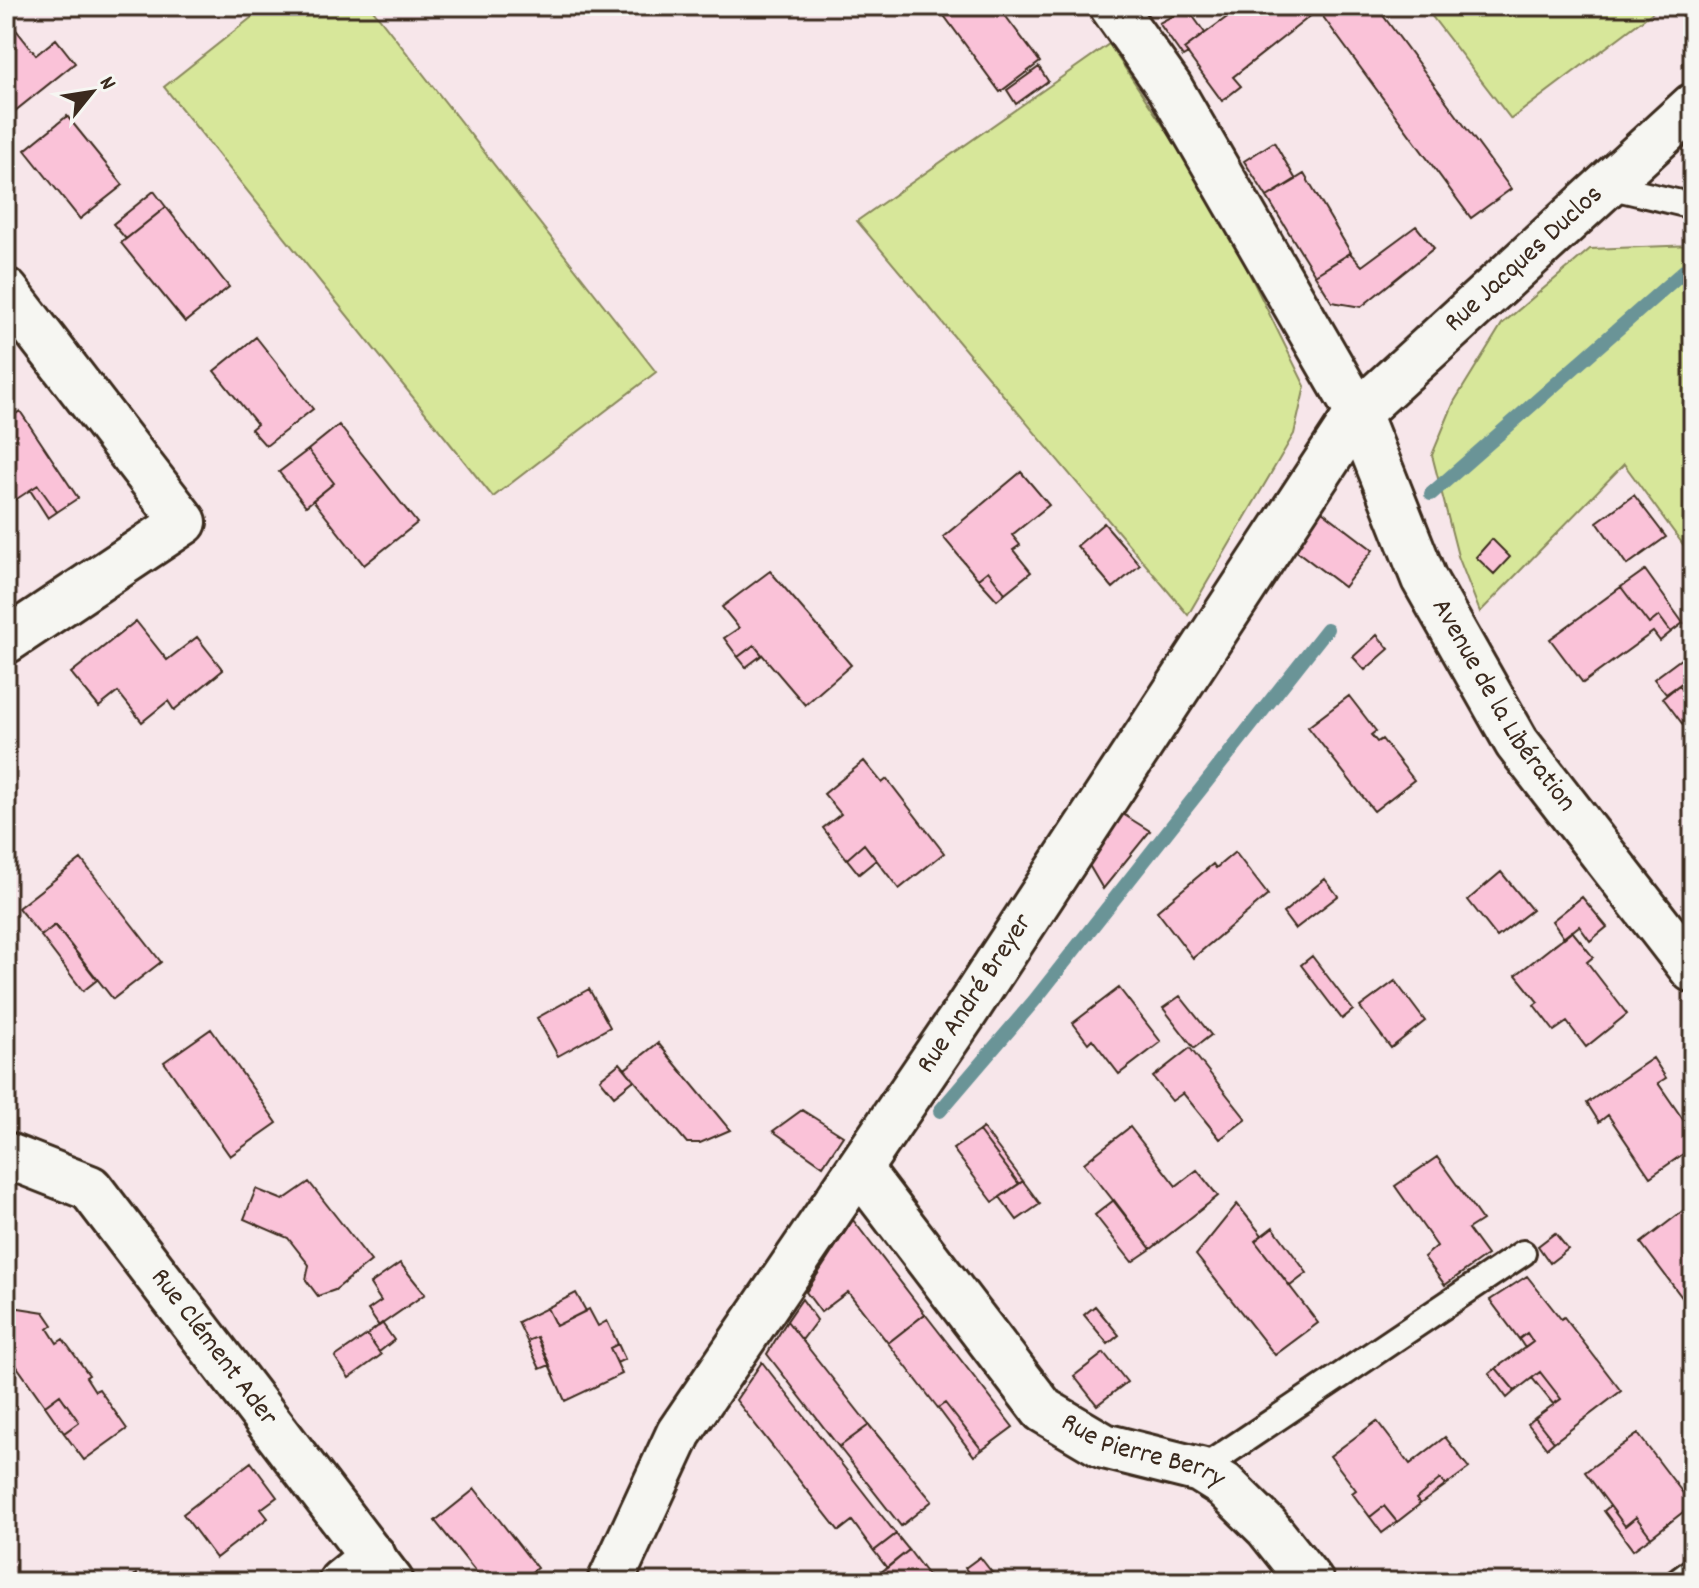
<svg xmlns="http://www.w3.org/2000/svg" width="1699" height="1588" font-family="Dekko,sans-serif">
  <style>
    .green { fill: #d7e79a; stroke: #89885c; stroke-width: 2 }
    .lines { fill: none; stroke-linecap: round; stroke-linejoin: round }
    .stream { stroke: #6b9497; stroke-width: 14 }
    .building { fill: #fac2d8; stroke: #3b2a1e; stroke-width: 2 }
    .service-casing { stroke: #3b2a1e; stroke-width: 30 }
    .minor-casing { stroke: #3b2a1e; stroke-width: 50 }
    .tertiary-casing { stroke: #3b2a1e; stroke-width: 50 }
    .service { stroke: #f6f6f2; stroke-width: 24 }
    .minor { stroke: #f6f6f2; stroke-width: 44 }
    .tertiary { stroke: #f6f6f2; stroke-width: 44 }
    .labels { text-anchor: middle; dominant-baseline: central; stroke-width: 6; stroke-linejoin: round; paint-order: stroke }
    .street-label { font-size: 28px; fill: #3b2a1e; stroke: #f6f6f2 }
  </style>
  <rect width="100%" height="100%" fill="#f7e6ea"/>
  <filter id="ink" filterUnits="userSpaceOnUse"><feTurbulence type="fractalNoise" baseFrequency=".0125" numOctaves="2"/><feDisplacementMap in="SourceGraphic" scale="16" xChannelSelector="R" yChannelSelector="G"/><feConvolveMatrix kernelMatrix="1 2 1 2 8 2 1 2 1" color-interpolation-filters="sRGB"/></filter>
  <g filter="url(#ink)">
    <path class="green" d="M266,6H370L656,372L493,497L164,87Z
      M1424,6H1661L1511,119Z
      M1109,44L1215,204L1305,386L1294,434L1188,615L857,221Z
      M1693,245V558L1624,464L1480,612L1458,556L1432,455L1454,402L1502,324L1590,249Z"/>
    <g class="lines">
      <path class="stream" d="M1431,494L1693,263
        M940,1111L1034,1001L1327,629"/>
    </g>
    <path class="building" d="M937,6H998L1040,62L1000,92Z
      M1242,6H1323L1233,77L1241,86L1222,101L1184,49Z
      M1332,6H1376L1511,189L1471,218L1321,14Z
      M1187,8L1205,33L1184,49L1188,54L1183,57L1159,23Z
      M6,17L36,55L56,39L75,63L15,111L6,100Z
      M1039,67L1048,81L1016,104L1007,90Z
      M67,116L123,185L80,219L25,150Z
      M1274,142L1296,180L1267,197L1244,161Z
      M1304,174L1351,253L1315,275L1267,197Z
      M154,191L166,207L126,239L113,224Z
      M166,207L229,287L185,322L121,243Z
      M1416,226L1434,248L1361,307L1332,302L1315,275L1350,253L1362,266Z
      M256,337L313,409L266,446L251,429L257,424L214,371Z
      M20,411L78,498L57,512L38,485L6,506V421Z
      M339,425L417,523L364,565L313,500L334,483L308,450Z
      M308,450L334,483L306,506L279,472Z
      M1021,472L1049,505L1012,535L1020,545L1013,550L1031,572L1005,593L988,571L978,579L943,537Z
      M38,485L57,512L48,518L30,490Z
      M1634,495L1666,537L1627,565L1597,522Z
      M1318,508L1373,550L1344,587L1290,546Z
      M1104,523L1140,565L1113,588L1077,546Z
      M1492,539L1510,557L1494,574L1476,557Z
      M1645,570L1683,623L1671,632L1659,616L1649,624L1621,587Z
      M770,571L851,665L805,705L754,645L738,657L724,638L739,628L722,607Z
      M988,571L1005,593L997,600L978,579Z
      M1621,587L1649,624L1659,616L1671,632L1660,641L1653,632L1583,683L1550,639Z
      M136,621L167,660L197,637L223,670L174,710L168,701L142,722L118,692L99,707L71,673Z
      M1377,635L1389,649L1365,670L1353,657Z
      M754,645L762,655L746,667L738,657Z
      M1693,650V675L1666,694L1654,679Z
      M1693,675V704L1679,685Z
      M1679,685L1693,704V738L1663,698Z
      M1349,696L1376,731L1371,735L1377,742L1382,739L1414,780L1374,811L1308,727Z
      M864,761L882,783L887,779L944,853L899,889L864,844L847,859L823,828L841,814L824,794Z
      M6,797L15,811L6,817Z
      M1118,811L1150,831L1103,889L1086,860Z
      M864,844L876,860L859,874L847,859Z
      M1235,852L1268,895L1193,958L1157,911L1213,864L1216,868Z
      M81,859L161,962L113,999L55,925L41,936L18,908Z
      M1501,872L1532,910L1497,937L1468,900Z
      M1325,879L1338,896L1295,929L1283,913Z
      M1582,897L1607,927L1590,941L1579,926L1564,938L1552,921Z
      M55,925L97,980L83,991L41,936Z
      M1572,931L1593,957L1587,962L1627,1014L1586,1047L1567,1022L1554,1031L1534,1005L1538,1002L1516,975Z
      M1312,956L1353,1010L1342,1019L1301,965Z
      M1395,981L1425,1021L1391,1048L1360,1007Z
      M1119,988L1161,1042L1119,1074L1092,1039L1088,1043L1073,1023Z
      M589,989L610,1027L558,1056L537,1018Z
      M1180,996L1211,1035L1194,1048L1163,1008Z
      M211,1029L277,1123L230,1156L164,1062Z
      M658,1043L730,1130L700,1143H687L634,1080L625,1069Z
      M1190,1048L1246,1119L1220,1139L1183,1093L1172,1101L1153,1077Z
      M1653,1058L1666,1078L1658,1083L1693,1134V1147L1650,1177L1608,1115L1599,1122L1587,1103Z
      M620,1063L634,1080L614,1096L600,1079Z
      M802,1110L843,1136L823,1166L773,1131Z
      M1130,1127L1176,1186L1197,1170L1218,1196L1151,1249L1084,1163Z
      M983,1128L1023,1181L1019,1184L979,1131Z
      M979,1131L1019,1184L993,1202L953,1149Z
      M1437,1157L1482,1220L1468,1229L1487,1255L1445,1285L1424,1257L1437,1246L1395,1186Z
      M1023,1181L1040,1204L1017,1220L1000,1197Z
      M309,1182L371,1261L335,1290L318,1296L306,1280L309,1265L288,1238L244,1219L256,1189L283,1200Z
      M1114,1200L1151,1249L1132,1262L1095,1215Z
      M1693,1203V1312L1641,1243Z
      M1237,1204L1262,1235L1255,1241L1318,1323L1275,1355L1196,1255Z
      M853,1220L925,1314L888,1343L848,1292L821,1312L806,1292Z
      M1273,1227L1307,1273L1290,1286L1255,1241Z
      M1555,1233L1568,1249L1550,1263L1538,1246Z
      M400,1263L425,1294L379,1326L368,1310L381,1301L370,1284Z
      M1527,1276L1561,1319L1564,1317L1621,1391L1554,1442L1535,1418L1561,1399L1540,1372L1515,1391L1496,1368L1533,1342L1527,1333L1519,1339L1490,1300Z
      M576,1293L586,1311L556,1326L547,1308Z
      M802,1299L817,1320L802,1340L787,1321Z
      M6,1306L44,1312L53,1325L48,1329L57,1343L63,1339L89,1375L86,1377L95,1391L99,1389L127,1429L84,1460L64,1433L79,1422L60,1395L45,1406L13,1361L6,1360Z
      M1095,1306L1119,1335L1108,1344L1084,1315Z
      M547,1308L556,1326L589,1309L598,1326L607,1321L618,1344L610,1348L622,1374L565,1401L537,1337L527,1341L518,1322Z
      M925,1314L1013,1427L982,1450L945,1403L938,1408L888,1343Z
      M787,1321L869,1425L839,1447L767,1354Z
      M382,1323L394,1340L379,1352L367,1335Z
      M1527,1333L1533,1342L1525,1348L1519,1339Z
      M367,1335L381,1355L349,1378L335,1357Z
      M537,1337L550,1365L540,1369L527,1341Z
      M618,1344L625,1359L617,1363L610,1348Z
      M1104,1353L1127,1382L1097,1405L1074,1376Z
      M762,1362L896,1534L874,1551L852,1521L839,1531L736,1400Z
      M1496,1368L1515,1391L1507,1398L1489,1374Z
      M1540,1372L1561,1399L1553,1404L1532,1378Z
      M60,1395L79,1422L64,1433L45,1406Z
      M945,1403L982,1450L974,1456L938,1408Z
      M1535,1418L1554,1442L1547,1448L1528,1424Z
      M1377,1421L1410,1464L1445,1437L1469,1468L1446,1485L1440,1479L1416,1499L1420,1504L1397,1522L1384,1506L1370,1517L1352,1493L1356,1490L1330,1456Z
      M869,1425L932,1501L901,1526L839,1447Z
      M1638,1434L1692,1505L1651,1537L1636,1517L1625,1526L1585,1472Z
      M251,1462L277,1497L261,1509L268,1518L216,1558L183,1514Z
      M1440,1479L1446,1485L1420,1504L1416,1499Z
      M475,1489L537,1568L526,1576L531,1582H484L435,1521Z
      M1384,1506L1397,1522L1382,1533L1370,1517Z
      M1610,1506L1625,1526L1636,1517L1651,1537L1633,1550L1604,1511Z
      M896,1534L909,1550L887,1568L874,1551Z
      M909,1550L933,1582H886L880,1573Z
      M980,1557L997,1579L993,1582H975L965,1568Z
      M136,1574L143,1582H127Z"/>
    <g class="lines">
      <defs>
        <path id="service" d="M1604,185L1693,206
          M1200,1470L1523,1253
          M1677,1582L1693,1570"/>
        <g id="minor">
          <path d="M6,291L184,522L6,641"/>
          <path id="s1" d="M6,1155L90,1188L391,1582"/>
          <path id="s2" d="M859,1169L1043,1410L1104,1446L1200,1470L1224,1485L1267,1527L1311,1582"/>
          <path d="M341,1582L373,1556"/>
        </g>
        <g id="tertiary">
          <path id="s3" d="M1112,6L1170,88L1358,413L1424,579L1517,743L1693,970"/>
          <path id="s4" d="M610,1582L679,1433L964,1014L1358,413L1693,106"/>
        </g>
      </defs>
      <use href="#service" class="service-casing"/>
      <use href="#minor" class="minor-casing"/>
      <use href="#tertiary" class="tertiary-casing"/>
      <use href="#service" class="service"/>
      <use href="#minor" class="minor"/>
      <use href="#tertiary" class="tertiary"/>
    </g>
  </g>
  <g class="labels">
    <g class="street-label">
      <text stroke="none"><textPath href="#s4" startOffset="1616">Rue Jacques Duclos</textPath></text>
      <text stroke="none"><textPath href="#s3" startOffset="804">Avenue de la Libération</textPath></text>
      <text stroke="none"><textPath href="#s4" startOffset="694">Rue André Breyer</textPath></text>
      <text stroke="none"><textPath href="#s1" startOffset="292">Rue Clément Ader</textPath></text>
      <text stroke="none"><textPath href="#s2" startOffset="412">Rue Pierre Berry</textPath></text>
    </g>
  </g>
  <rect width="1699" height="1588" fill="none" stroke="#f6f6f2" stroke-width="32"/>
  <rect x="16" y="16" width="1667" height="1556" fill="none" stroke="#3b2a1e" stroke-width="3" filter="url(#ink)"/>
  <g transform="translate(92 92) rotate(60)" stroke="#f6f6f2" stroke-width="6" paint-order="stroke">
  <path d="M0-6L14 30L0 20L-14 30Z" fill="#3b2a1e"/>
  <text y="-12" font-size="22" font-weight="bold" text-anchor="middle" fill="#3b2a1e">N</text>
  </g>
</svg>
